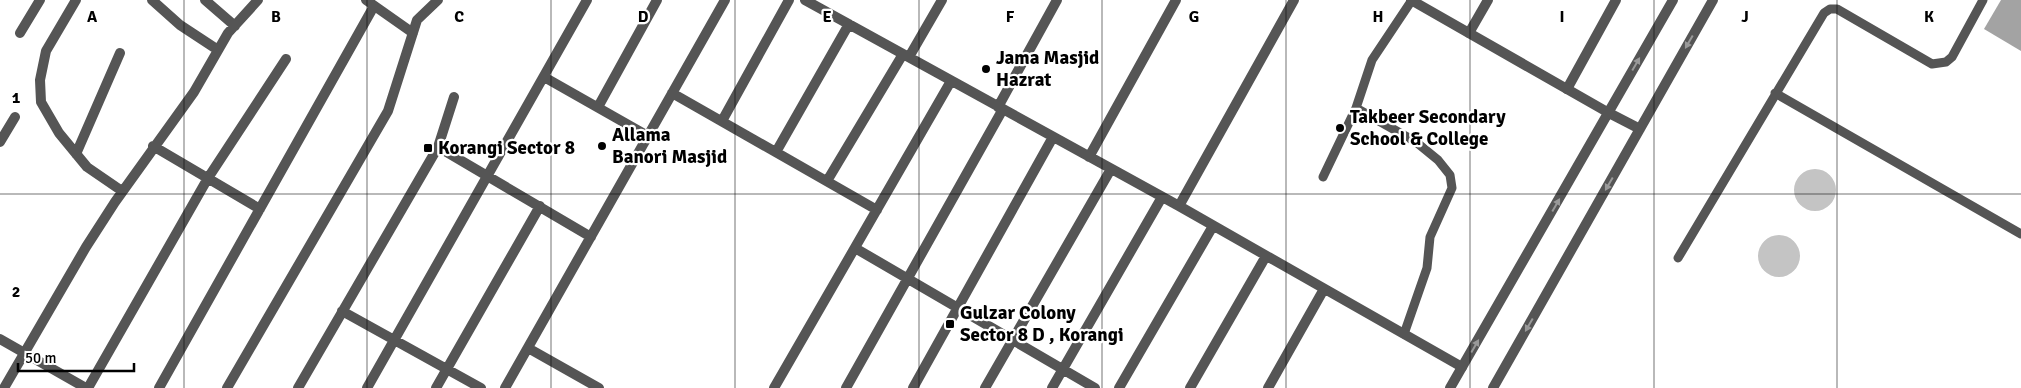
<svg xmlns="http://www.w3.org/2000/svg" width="2021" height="388" font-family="Signika,sans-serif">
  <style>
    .water { fill: #a3a3a3 }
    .building { fill: #c4c4c4 }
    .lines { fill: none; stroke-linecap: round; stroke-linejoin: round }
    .service { stroke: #555; stroke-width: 9 }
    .minor { stroke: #555; stroke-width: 10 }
    .tertiary { stroke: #555; stroke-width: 10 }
    .oneway { fill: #999 }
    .grid { fill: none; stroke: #000; stroke-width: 1; stroke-opacity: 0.55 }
    .poi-dot { fill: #000; stroke: #fff; stroke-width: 2 }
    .labels { text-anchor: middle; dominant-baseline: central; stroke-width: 4.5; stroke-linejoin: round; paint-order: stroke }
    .poi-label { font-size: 19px; font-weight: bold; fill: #000; stroke: #fff; text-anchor: start }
    .grid-label { font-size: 16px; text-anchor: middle; font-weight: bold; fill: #000; stroke: #fff; stroke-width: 4.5; stroke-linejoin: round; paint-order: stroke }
  </style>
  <rect width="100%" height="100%" fill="#fff"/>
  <path class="water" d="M2001,0H2021V51L1984,29Z"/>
  <path class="building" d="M1794 190a21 21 0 1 1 42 0a21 21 0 1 1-42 0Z
    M1758 256a21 21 0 1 1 42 0a21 21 0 1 1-42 0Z"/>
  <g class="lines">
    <path class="service" d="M1775,93L2021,234
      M1356,108L1416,142L1438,160L1450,175L1452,188L1430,237L1427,268L1404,334
      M1323,177L1356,108L1372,60L1412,0
      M1678,258L1824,13L1830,9H1837L1932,64L1946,62L1952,57L1983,0"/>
    <path class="minor" d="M76,0L46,51L40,80L41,102L59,133L87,167L122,191
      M152,0L180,25L218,50
      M205,0L235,26
      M366,0L413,33
      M805,0L1179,206L1462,367
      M20,33L40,0
      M1469,33L1488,0
      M909,57L942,0
      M544,77L648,136
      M1567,89L1616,0
      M672,93L877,210
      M598,107L657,0
      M998,107L1057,0
      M722,121L789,0
      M0,142L15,117
      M153,146L260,209
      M438,147L591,237
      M776,152L849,24
      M76,154L120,53
      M1089,157L1176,0
      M827,181L903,54
      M1179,206L1294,0
      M855,248L1095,388
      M342,311L481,388
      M528,348L599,388
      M4,388L86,247L115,202L194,92L228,33L258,0
      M88,388L208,178L286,59
      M159,388L374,6
      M227,388L388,111L417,20L438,0
      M298,388L438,147L454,97
      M367,388L587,0
      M436,388L540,206
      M505,388L725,0
      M774,388L951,81
      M846,388L1003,109
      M913,388L1053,137
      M985,388L1111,169
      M1052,388L1162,197
      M1119,388L1213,226
      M1190,388L1266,256
      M1268,388L1324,289"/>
    <path class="tertiary" d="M1411,0L1609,113L1640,129
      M0,339L86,388
      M1450,388L1673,0
      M1493,388L1713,0"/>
  </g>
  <defs><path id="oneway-solid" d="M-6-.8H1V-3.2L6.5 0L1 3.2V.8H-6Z" transform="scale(1.25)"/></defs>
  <g class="oneway">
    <use href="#oneway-solid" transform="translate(1689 42) rotate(120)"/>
    <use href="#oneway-solid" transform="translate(1636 64) rotate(-60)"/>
    <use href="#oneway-solid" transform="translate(1609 184) rotate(120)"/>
    <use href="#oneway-solid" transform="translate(1556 205) rotate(-60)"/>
    <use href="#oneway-solid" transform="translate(1529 325) rotate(120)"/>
    <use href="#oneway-solid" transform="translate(1475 346) rotate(-60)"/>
  </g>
  <path class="grid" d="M184,0V388M367,0V388M551,0V388M735,0V388M919,0V388M1102,0V388M1286,0V388M1470,0V388M1654,0V388M1837,0V388M0,194H2021"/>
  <g class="poi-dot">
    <circle cx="986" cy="69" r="5"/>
    <circle cx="1340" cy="128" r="5"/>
    <circle cx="602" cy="146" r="5"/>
    <rect x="423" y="143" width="10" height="10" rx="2.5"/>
    <rect x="945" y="319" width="10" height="10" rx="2.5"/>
  </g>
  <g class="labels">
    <g class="poi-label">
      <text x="996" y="58">Jama Masjid<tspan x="996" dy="22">Hazrat</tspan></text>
      <text x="1350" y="117">Takbeer Secondary<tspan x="1350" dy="22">School &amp; College</tspan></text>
      <text x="612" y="135">Allama<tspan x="612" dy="22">Banori Masjid</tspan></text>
      <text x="438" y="148">Korangi Sector 8</text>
      <text x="960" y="313">Gulzar Colony<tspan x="960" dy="22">Sector 8 D , Korangi</tspan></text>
    </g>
  </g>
  <g class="grid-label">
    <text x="92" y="22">A</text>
    <text x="276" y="22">B</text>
    <text x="459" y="22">C</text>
    <text x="643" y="22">D</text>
    <text x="827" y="22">E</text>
    <text x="1010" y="22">F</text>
    <text x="1194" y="22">G</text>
    <text x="1378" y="22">H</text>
    <text x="1562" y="22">I</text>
    <text x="1745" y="22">J</text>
    <text x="1929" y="22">K</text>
    <text x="16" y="103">1</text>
    <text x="16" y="297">2</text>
  </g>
  <path d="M18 363v8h116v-8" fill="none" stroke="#000000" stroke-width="2.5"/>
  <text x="25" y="363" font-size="15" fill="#000000" stroke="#ffffff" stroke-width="4" paint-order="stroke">50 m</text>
</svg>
